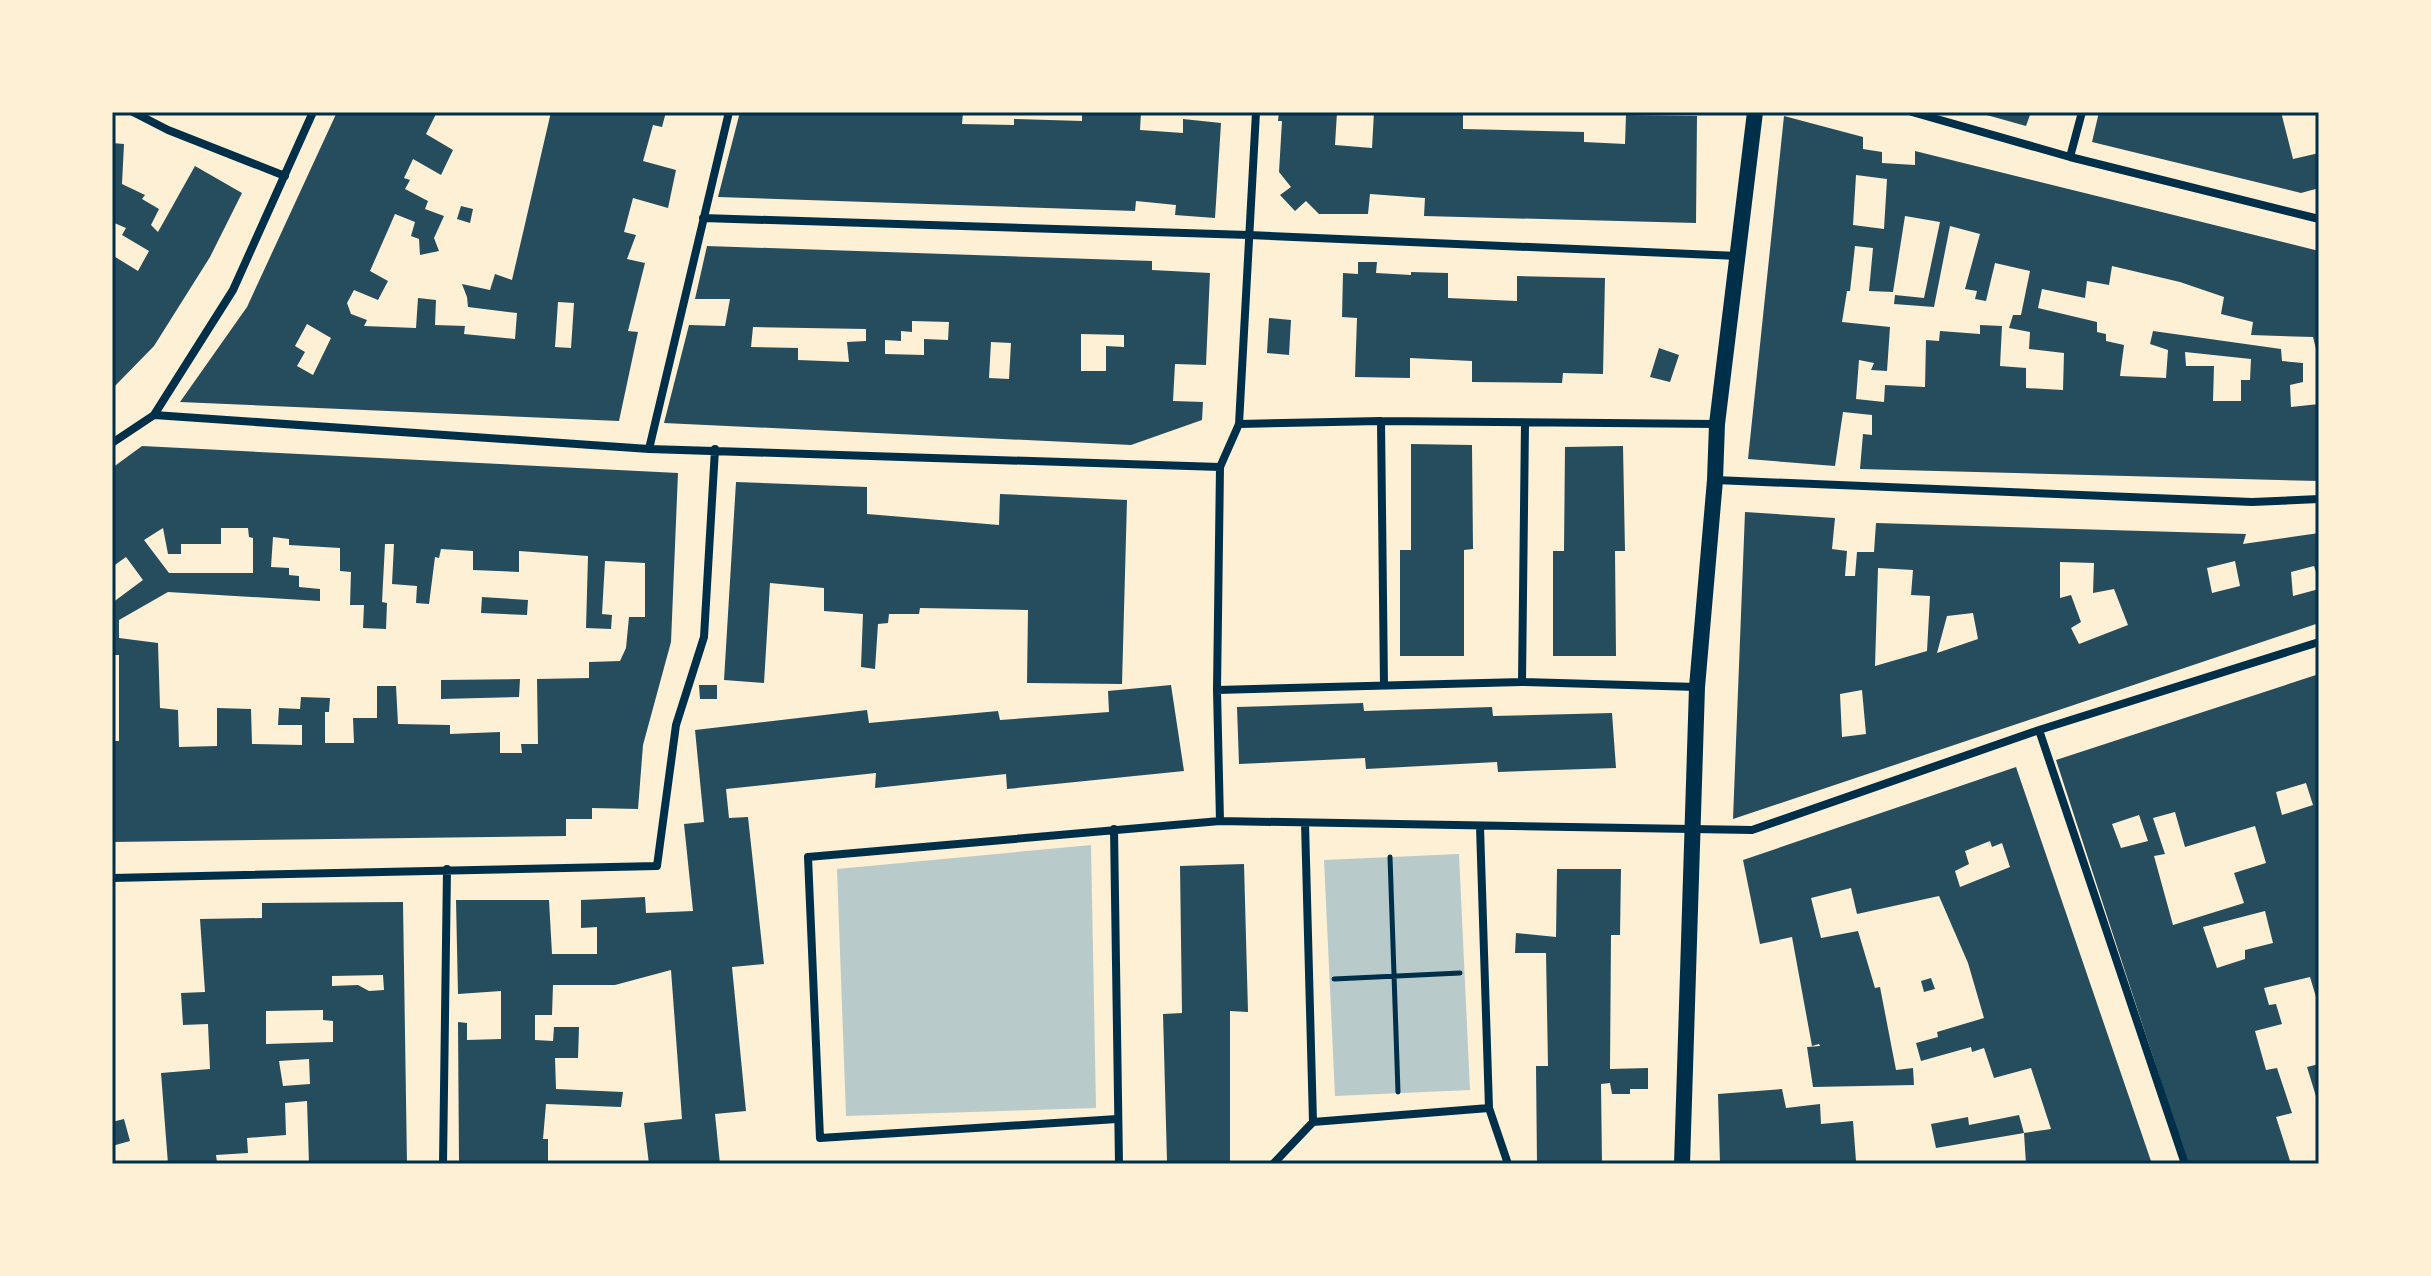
<svg xmlns="http://www.w3.org/2000/svg" width="2431" height="1276" font-family="Raleway,sans-serif">
  <style>
    .green { fill: #b9caca }
    .building { fill: #264d5e; fill-rule: evenodd }
    .lines { fill: none; stroke-linecap: round; stroke-linejoin: round }
    .path { stroke: #003049; stroke-width: 5 }
    .minor { stroke: #003049; stroke-width: 8 }
    .secondary { stroke: #003049; stroke-width: 16 }
    .neatline { fill: none; stroke: #003049; stroke-width: 3 }
  </style>
  <rect width="100%" height="100%" fill="#fdf0d5"/>
  <path class="green" d="M1091,845L1096,1108L846,1116L837,869Z
    M1459,854L1470,1090L1335,1096L1324,860Z"/>
  <path class="building" d="M337,112H437L426,134L453,150L441,175L413,159L404,178L410,180L405,189L428,201L425,209L444,216L434,238L439,251L420,255L419,239L411,236L415,222L395,214L370,271L388,281L378,300L354,290L347,303L351,314L367,320L364,326L416,328L418,298L436,300L435,325L465,326L464,334L515,339L517,313L468,307L467,297L462,284L490,290L495,274L512,280L551,112H666L662,127L653,125L643,161L676,170L668,208L633,198L624,232L636,235L627,259L645,263L628,331L638,332L619,421L180,402L247,307ZM558,302L574,303L571,348L555,347ZM307,324L331,338L313,375L297,366L305,352L295,346Z
    M740,112H963L962,124L1014,125V119L1082,121V112H1141L1140,130L1183,133V119L1221,123L1215,218L1175,215L1176,205L1136,201L1135,211L718,197Z
    M1279,112H1337L1335,145L1372,148L1374,112H1463V129L1584,132V142L1625,144L1626,115L1697,116L1696,223L1424,216L1425,198L1370,194L1368,214H1319L1306,201L1295,211L1280,195L1291,187L1279,172L1282,121H1278Z
    M1976,112H2031L2026,126Z
    M2099,112H2281L2293,159L2319,153V188L2301,193L2092,142Z
    M1784,116L1863,137V149L1882,152V163L1915,165V151L2319,251V361L2313,337L2251,335L2253,322L2221,314L2224,297L2180,282L2112,266L2109,285L2087,281L2085,298L2042,289L2038,308L2097,322V332L2106,334V341L2124,345L2120,376L2166,378L2168,350L2150,344L2153,331L2281,349L2282,361L2303,363V382L2290,385L2291,407L2319,404V481L1860,469L1863,434L1872,435V415L1843,412L1835,466L1748,459ZM1856,175L1887,179L1884,229L1853,225ZM1905,216L1940,222L1924,298L1895,295L1894,304L1934,307L1950,226L1980,234L1965,289L1977,291L1975,299L1986,301L1995,263L2030,271L2021,315H2013L2009,328L2030,332L2029,349L2064,353L2063,390L2026,388V368L2000,366L2002,326L1980,325V334L1940,331L1939,341L1926,340L1925,387L1885,385L1884,402L1856,399L1859,360L1874,363L1871,370L1887,371L1890,327L1842,322L1847,291H1850L1855,246L1873,248L1869,291L1893,292ZM2185,352L2251,359L2250,380H2241V401H2213L2214,366H2186Z
    M112,143L124,144L122,184L145,195L142,199L159,209L151,225L158,232L195,166L242,193L210,257L154,346L112,389V255L138,271L149,251L122,235L126,228L112,222Z
    M461,206L473,209L470,223L457,219Z
    M707,246L1152,261V270L1210,273L1206,365L1175,364L1173,401L1203,402L1202,420L1131,445L664,423L689,325L725,326L730,299H695ZM912,321L949,322L948,340L924,339V355L885,354V340L901,341V331L912,332ZM753,327L866,329V341L847,342L849,362L798,360V348L751,347ZM1081,334L1124,335V347L1106,346V371H1081ZM991,342L1011,343L1009,379L989,378Z
    M1358,262H1377L1376,273L1411,275V272L1448,273V298L1517,301V276L1605,278L1603,374L1563,373L1562,383L1472,382V361L1410,358V378L1355,377L1357,318L1342,317L1343,273L1358,274Z
    M1269,318L1291,320L1289,355L1267,353Z
    M1659,348L1679,355L1670,382L1650,377Z
    M1411,444L1472,445L1473,549L1464,550V656H1400V550H1411Z
    M142,446L678,473L671,642L643,745L638,809L592,808V819H566V836L112,842V741H119V655H112V603L143,580L126,557L112,567V468ZM163,528L168,554H181V544H221V528H248L249,537L253,538V573H169L144,540ZM273,537L289,539V545L340,548V571L351,572L350,605H364L363,628L386,629L387,603L382,602L385,544H394L392,584L417,586L416,603L429,604L435,557L439,558L441,549L473,551V570L519,572V551L588,556L586,628L611,629L612,615L602,614L605,561L645,563V617H629L626,648L620,661L589,662V678L537,679L538,744H521L522,753H500V732L450,734V725L398,724L396,686H377V718H353L354,743H325V712H329L330,698L301,697L300,709L279,708L278,725H302V745L252,744L251,709L217,708V746L179,747L178,710L160,708L158,643L119,638V620L168,592L320,601V589L299,587V576L289,575V568L271,567Z
    M1623,446L1625,551H1615L1616,656H1553V551H1564L1565,447Z
    M736,482L867,487V514L999,525L1000,494L1127,500L1122,684L1027,683L1028,610L920,608L919,614H889L888,623L878,624L875,669L861,667L863,614L824,611V588L770,583L764,683L724,680Z
    M1745,512L1835,518L1832,549L1847,551L1845,576H1855L1857,552H1874L1876,523L2246,534L2243,544L2319,533V581L2314,566L2291,572L2293,596L2319,589V623L1733,819ZM2235,561L2240,586L2212,593L2207,568ZM2060,562L2094,563L2093,593L2114,589L2128,625L2079,644L2071,628L2081,622L2071,595L2060,598ZM1878,568L1913,570L1911,595L1930,596L1927,651L1875,666ZM1973,613L1978,639L1937,653L1947,616ZM1862,690L1866,734L1842,737L1840,694Z
    M482,597L528,600L527,615L481,613Z
    M2319,674V1007L2310,977L2264,988L2269,1005L2276,1004L2282,1024L2255,1031L2266,1070L2277,1068L2292,1113L2276,1117L2291,1164H2188L2056,760ZM2306,783L2313,805L2282,815L2276,792ZM2175,812L2185,847L2255,826L2266,863L2234,873L2244,903L2173,925L2154,856L2165,854L2153,818ZM2139,815L2148,841L2121,848L2112,824ZM2265,911L2273,943L2245,950V959L2217,968L2203,927Z
    M520,679L519,697L441,699V680Z
    M699,685H717V699H700Z
    M1171,685L1184,771L1007,789L1006,774L875,788L876,773L726,789L729,818L748,817L764,964L732,967L746,1111L715,1114L720,1164H649L644,1123L682,1119L671,970L615,985H553L552,1015H535V1040L553,1041L554,1027H579L578,1058H555L556,1089L623,1092L621,1107L546,1104L543,1139H548V1164H459L458,1022L467,1023V1040L501,1039V991L458,994L456,900H549L552,954H597V927L581,928V900L645,897L646,913L693,911L684,824L704,822L695,730L867,710L869,723L998,711L1000,720L1109,712L1108,691Z
    M1363,703L1364,711L1492,707L1493,716L1612,713L1616,768L1498,772L1497,762L1366,769L1365,758L1239,764L1237,707Z
    M2016,767L2152,1164H2026L2024,1133L2051,1129L2031,1068L1994,1078L1984,1048L1972,1052L1971,1047L1921,1061L1916,1043L1938,1037L1937,1032L1984,1018L1968,963L1939,896L1857,914L1851,888L1811,898L1821,938L1858,931L1875,988L1880,987L1896,1070L1913,1068L1914,1085L1813,1087L1807,1047L1820,1046L1819,1044L1812,1046L1792,937L1760,944L1743,860ZM1990,841L1992,847L2002,843L2010,867L1960,887L1955,871L1969,864L1965,851Z
    M1244,864L1248,1012L1230,1011V1161H1167L1163,1014L1182,1013L1180,866Z
    M1557,869H1621L1620,935H1611L1610,1069L1648,1068V1089H1630V1094H1612L1610,1083L1601,1084L1602,1164H1537L1536,1066H1548L1546,953H1515L1516,933L1556,937Z
    M403,902L407,1164H309L307,1101L285,1103L286,1135L247,1138L248,1153L216,1155L217,1162L168,1164L161,1073L210,1069L208,1024L183,1025L181,993L205,992L200,919L262,918V903ZM383,975L384,990L369,991L358,985L332,986V976ZM323,1010V1020L333,1021V1042L266,1044V1011ZM309,1059L310,1084L283,1086L279,1061Z
    M1931,978L1935,989L1924,992L1921,981Z
    M2319,1064V1103H2318L2307,1067Z
    M1782,1089L1786,1108L1820,1104L1821,1124L1853,1121L1856,1161H1861V1164H1720L1718,1094Z
    M2019,1115L2024,1133L1936,1148L1931,1124L1968,1117L1969,1125Z
    M124,1119L130,1141L112,1146V1122Z"/>
  <g class="lines">
    <path class="path" d="M1390,857L1398,1092
      M1334,979L1460,973"/>
    <path class="minor" d="M133,112L168,130L285,176
      M1912,112L2070,157L2319,219
      M2070,157L2082,112
      M703,218L1249,235L1738,256
      M154,415L649,449L1220,467
      M1381,421L1384,685
      M1239,424L1381,421L1717,424
      M112,443L154,415L233,290L313,112
      M649,449L729,112
      M1715,480L2252,502L2319,499
      M1522,682L1525,423
      M1217,690L1522,682L1697,687
      M2039,730L2185,1164
      M1220,821L1217,690L1220,467L1239,424L1256,112
      M1305,823L1313,1122
      M1480,827L1489,1108L1508,1164
      M1114,829L1119,1164
      M112,878L657,866L676,725L704,637L715,449
      M1117,1119L820,1138L808,857L1220,821L1752,830L2039,730L2319,642
      M443,1164L447,869
      M1273,1164L1313,1122L1489,1108"/>
    <path class="secondary" d="M1682,1164L1697,687L1715,480L1717,424L1755,112"/>
  </g>
  <rect width="2431" height="1276" fill="none" stroke="#fdf0d5" stroke-width="228"/>
  <rect x="114" y="114" width="2203" height="1048" class="neatline"/>
</svg>
